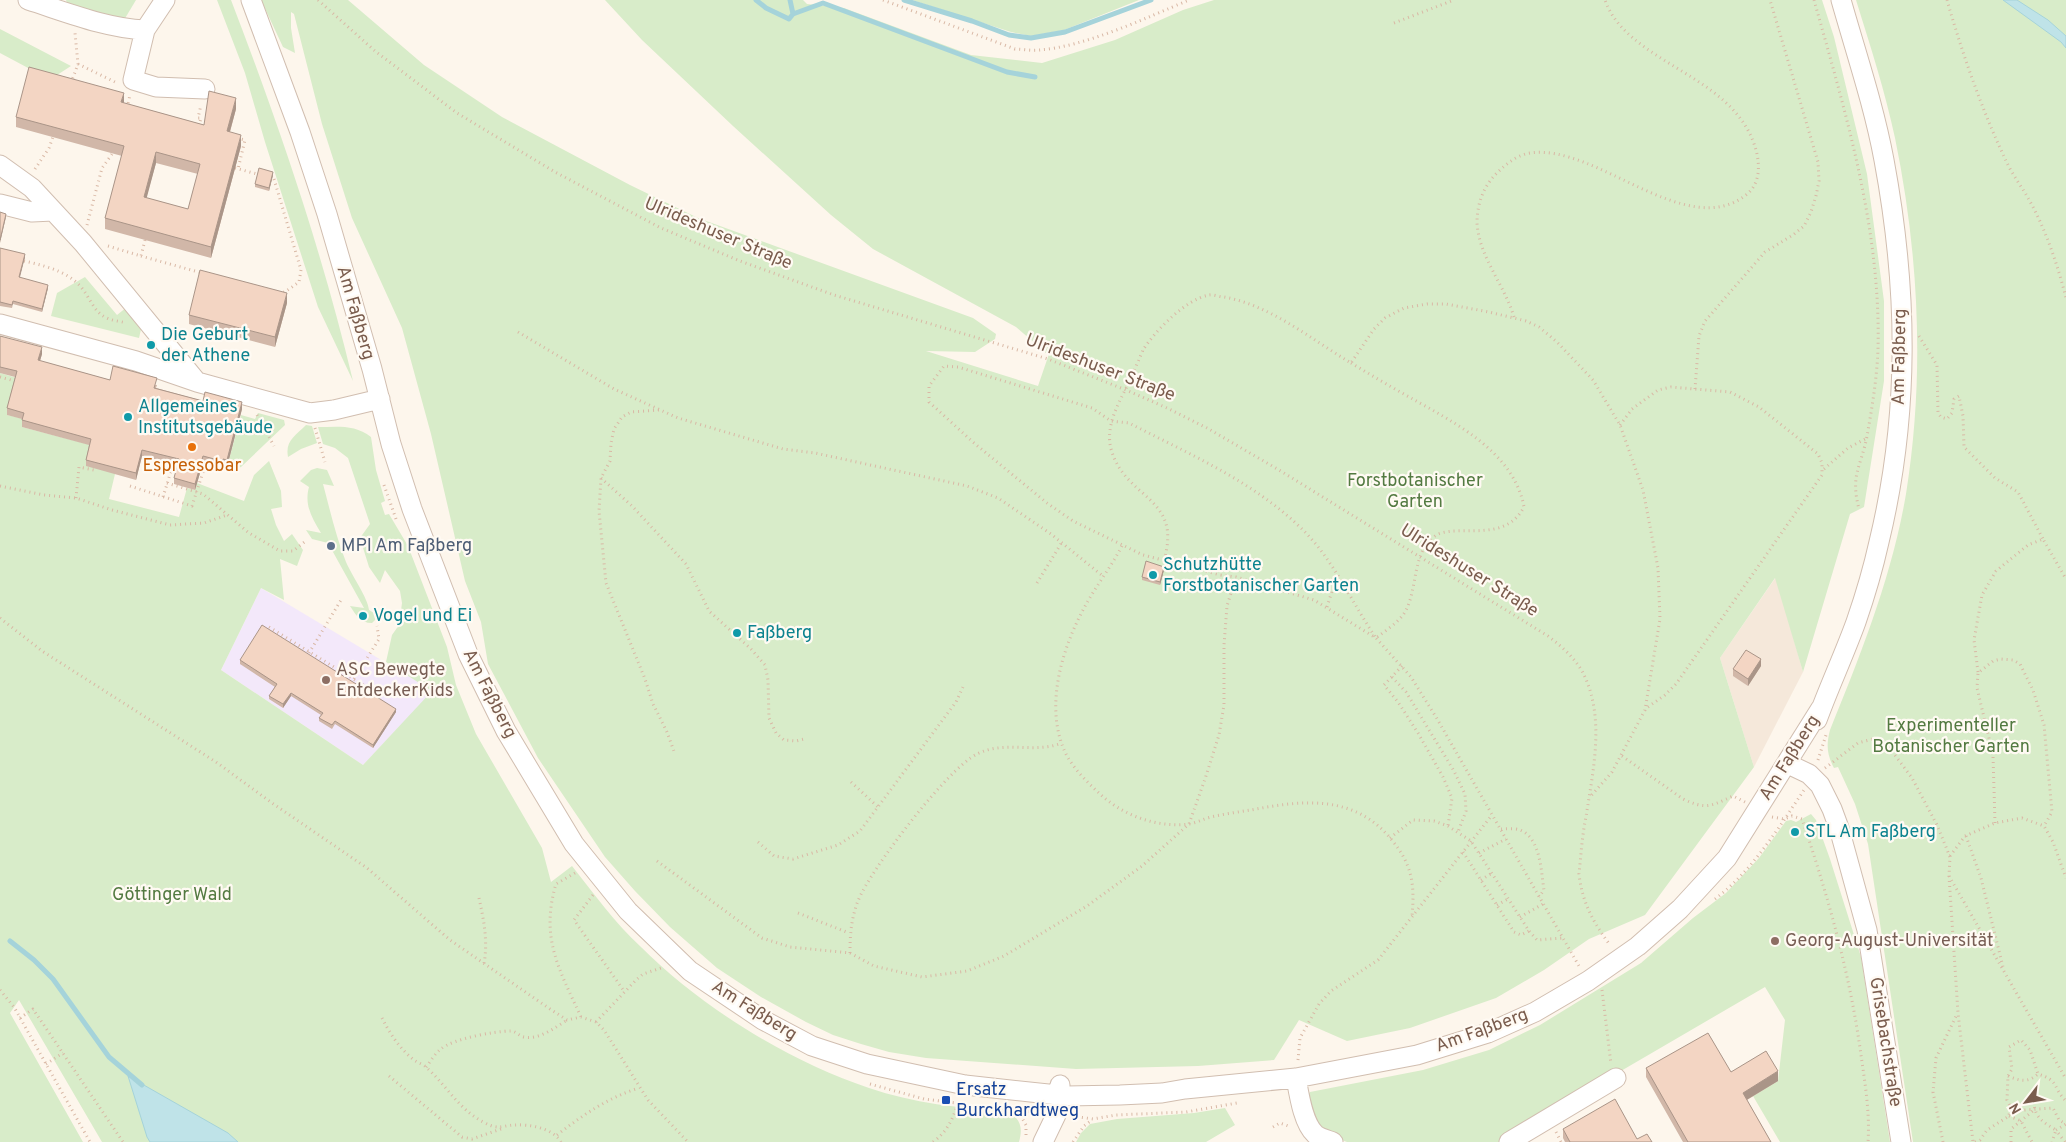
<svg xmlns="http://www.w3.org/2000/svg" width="2066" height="1142" font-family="Overpass,sans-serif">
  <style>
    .residential { fill: #f5e8da }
    .education { fill: #f3e8fa }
    .green { fill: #d8ecc9 }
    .water { fill: #bfe3e8; stroke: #a5d3da }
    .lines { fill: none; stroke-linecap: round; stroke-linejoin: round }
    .stream { stroke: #a5d3da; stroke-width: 5 }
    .minor-casing { stroke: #d1beb0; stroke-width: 21 }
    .path { stroke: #d9b8a5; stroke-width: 3; stroke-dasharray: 1 4; stroke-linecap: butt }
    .minor { stroke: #fff; stroke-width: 19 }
    .wall { fill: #d1b7a8; fill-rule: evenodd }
    .shaded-wall { fill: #aa9588 }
    .building { fill: #f3d5c3; stroke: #aa9588; fill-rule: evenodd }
    .culture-dot { fill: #0f9aa8; stroke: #fffaf3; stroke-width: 2 }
    .food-dot { fill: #e8710a; stroke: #fffaf3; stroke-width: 2 }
    .service-dot { fill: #5c6f8a; stroke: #fffaf3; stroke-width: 2 }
    .education-dot { fill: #8d6e63; stroke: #fffaf3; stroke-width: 2 }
    .transit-dot { fill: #1a4fb4; stroke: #fffaf3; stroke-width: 2 }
    .labels { text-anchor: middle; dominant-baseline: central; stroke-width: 4.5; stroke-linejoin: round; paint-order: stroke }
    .street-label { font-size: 18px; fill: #7a5c4d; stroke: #fffaf3 }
    .culture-label { font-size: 18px; fill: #0d838f; stroke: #fffaf3; text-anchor: start }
    .food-label { font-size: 18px; fill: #c56008; stroke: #fffaf3 }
    .park-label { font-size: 18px; fill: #537a41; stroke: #fffaf3 }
    .service-label { font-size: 18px; fill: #4e5e75; stroke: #fffaf3; text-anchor: start }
    .education-label { font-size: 18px; fill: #785e54; stroke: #fffaf3; text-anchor: start }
    .transit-label { font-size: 18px; fill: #164399; stroke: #fffaf3; text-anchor: start }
  </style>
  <rect width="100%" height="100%" fill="#fdf6ec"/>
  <path class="residential" d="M1776,577L1803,672L1754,767L1720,658Z"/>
  <path class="education" d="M261,588L433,691L363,765L221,670Z"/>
  <path class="green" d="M66,0H136L124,20L67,3Z
    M217,0H231C279,125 322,251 353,381L318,307L265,142L245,73Z
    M261,0H348L424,65L502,117L630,185L698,218L973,318L996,334L995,339L975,352L926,351L1038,386L1049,354L1038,350V346L1016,327L873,249L831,215L733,126L642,40L605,0H803L807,4L844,8L971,55L1042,63L1115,40L1183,10L1214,0H1822L1834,37L1867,174L1884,301V381L1864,507L1850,514L1803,672L1775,578L1720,658L1754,767L1645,915L1589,939L1544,970L1496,998L1410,1028L1347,1041L1299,1020L1274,1060L1198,1066L1076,1069L926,1058L889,1052L861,1044L833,1035L806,1022L761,997L717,968L670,927L635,891L605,857L538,758L488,664L481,622L465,581L431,434L402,328L352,218L322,124L294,14L291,12V28L295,53L283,47Z
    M912,0H1139L1064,30L1031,36L1011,32Z
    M1856,0H2066V1142H1913L1868,844L1855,804L1838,767L1834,768C1827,755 1826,745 1830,730C1861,654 1892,576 1906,494C1925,375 1919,255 1895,138C1885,91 1870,45 1856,0Z
    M0,29L71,66L54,77L30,69L0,53Z
    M85,277L117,315L127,307L142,325L139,338L51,316L57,293Z
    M0,373L17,378L7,415L24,419L22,427L91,445L115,474L109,499L179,517L187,488L195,490L197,483L244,501L254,475L269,461L281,491L282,507L271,509L276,525L284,541L292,534L303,550L297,566L280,559L284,600L261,588L221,670L363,765L432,691L386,662L392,635L399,625L402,603L400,591L385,570L380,583L369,567L360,538L370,524L348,458L335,448L323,444L318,427C337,427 355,424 371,437L376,470L385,501L381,503L385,515L389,514L408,546L447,647L456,685L476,734L542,848L551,882L572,866C594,894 615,923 641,947C700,1006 789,1062 869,1088C913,1103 960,1108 1007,1112C1021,1118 1023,1128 1019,1142H102L19,1000L10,1013L83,1142H0Z
    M258,413L284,420L285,425L241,467L235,469L227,467L241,415L255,419Z
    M306,425L312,426L317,443L301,449L288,457C285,441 295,436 306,425Z
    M317,468L327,470L334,486L323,484C330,510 336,537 346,562C352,576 368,598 369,610L379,616L372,623C360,623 356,615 350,606L364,608L328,543L312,539L306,530L321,533C312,518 304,505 309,487L300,481L311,470Z
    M1811,814L1816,820L1830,859L1861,957L1890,1142H1780L1753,1096L1778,1081L1785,1020L1765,987L1499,1142H1347L1322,1132L1306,1099L1310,1092L1423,1070L1489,1050L1540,1025L1641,963L1693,918L1726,893L1759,858L1786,821L1791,820L1796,822Z
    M1225,1108L1235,1125L1206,1142H1076L1081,1133L1090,1124L1117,1119L1194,1113Z"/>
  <path class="water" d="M2003,0H2017L2048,20L2066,36V48L2061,42Z
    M128,1076L228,1133L238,1142H150L147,1137Z"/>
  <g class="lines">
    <path class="stream" d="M756,0L766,8L789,19L793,14L790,0
      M904,0L972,21L1009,35L1031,38L1065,32L1151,0
      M793,14L823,3L1007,72L1035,77
      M10,941L34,960L53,979L109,1057L142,1085"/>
    <defs>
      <path id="minor" d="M28,0C66,12 105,28 145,30
        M165,0L145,30L133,80L156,87L205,89
        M251,0L300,132L327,214L372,369L391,444L412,509L468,654L506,731L574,844L628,911L690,971L763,1020L812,1046L867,1064L965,1085L1067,1096L1120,1095L1162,1093L1185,1089L1296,1078L1417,1055L1488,1033L1535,1012L1588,981L1638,946L1680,909L1727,858L1821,708
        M0,165L32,188L83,243L197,382
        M0,204L32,212L53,211
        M0,324L136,361L197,382L310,413L334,410L380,399
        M1817,720C1829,687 1844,655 1856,622C1865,596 1873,569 1879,542C1910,414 1908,289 1884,160C1874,106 1856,53 1841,0
        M1788,764L1809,774L1820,785L1832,809L1839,828L1867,930L1901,1142
        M1296,1078C1299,1094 1303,1123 1315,1134C1319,1138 1328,1140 1333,1142
        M1043,1142L1056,1115L1060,1085
        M1509,1142L1616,1078"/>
    </defs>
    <use href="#minor" class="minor-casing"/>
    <path class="path" d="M318,0L375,51L457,113L555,172L661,228L740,261L834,295L1048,359L1126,390L1167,408L1207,428L1279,470L1548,636C1561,646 1573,656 1582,671C1606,716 1593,770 1586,817C1582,836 1581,855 1579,874C1582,902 1593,922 1610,945
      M883,0L1015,49C1023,49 1031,51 1039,50C1084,47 1146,18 1189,0
      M1814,0C1846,114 1881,230 1878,349C1877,378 1872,408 1867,436C1861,468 1850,474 1859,509
      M1947,0C1963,56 1983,113 2008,165C2014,177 2022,187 2028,198C2045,227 2058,266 2066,298
      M1394,23L1454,0
      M78,64L117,83
      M71,83L78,64L75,33
      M127,108L130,95
      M199,126L201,118H198L201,105
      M237,138L245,140L238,169
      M235,168L257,174
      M35,169L49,148L53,137
      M274,179L301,270L299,282L285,292L280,293
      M87,225L102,168L115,150
      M108,246L141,256L145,240
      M141,256L202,273
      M24,261C42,265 63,270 77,283C89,293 92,312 107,318C113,321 120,321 126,323
      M1514,317C1504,284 1479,257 1477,223C1477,203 1484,185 1498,172C1506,164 1517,155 1530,153C1596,143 1686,242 1746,195C1759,185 1760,169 1757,154C1744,97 1685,77 1643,46C1626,33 1612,20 1605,0
      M518,332L614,389L678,418L783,449L815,453L967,486L998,498L1051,534L1104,577
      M1919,336L1937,365L1938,413L1941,417L1947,419L1952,413L1954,399L1959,396L1963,416L1964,447L1995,478L2018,492L2043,539
      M1351,363C1371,375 1391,387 1411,398C1455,423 1514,452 1524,507C1509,535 1481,530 1453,531C1447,532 1440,532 1435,536C1412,552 1418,587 1406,610C1400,622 1386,630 1376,638C1352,603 1334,561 1304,531C1255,482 1189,454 1129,423L1111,421L1092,408L958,367L944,366L929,386V402L974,443L1047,503L1073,521L1143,555L1220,575L1236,577L1314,600L1376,638L1411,677L1436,717L1579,966
      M0,377L11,380
      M1695,389L1699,336L1705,321L1765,252L1793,235L1804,226L1811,212L1816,196L1819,181L1818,162L1770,0
      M659,410L631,412L622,417L614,429L611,443L610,461L601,478L599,511L606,583L645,679L653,704L667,732L675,754
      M257,415L274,446
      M1620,425L1632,409L1658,390L1671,387L1730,392L1759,407L1818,454L1822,463V475L1676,684L1665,695L1645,709
      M315,428L325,462
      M1824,469L1848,448L1867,438
      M601,478L632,506L686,564L709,611L750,648L765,665L768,680L769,718L776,733L784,740L796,741L804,739
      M167,483L203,494L249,533L280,551H293L307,540
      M384,485L396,519
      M0,486L44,495L76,498L112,510L170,525L204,523L227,515
      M130,486L192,506L204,469
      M163,497L172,468
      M76,498L79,467L94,470
      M1122,546C1112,565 1099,582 1088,601C1063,644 1042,708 1067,756C1075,770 1087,782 1099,793C1122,815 1156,828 1189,824C1196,823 1203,819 1211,817C1224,814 1238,812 1251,810C1302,800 1354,794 1391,839C1412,864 1415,884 1412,916
      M1164,560C1183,496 1125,500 1111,449C1104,421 1124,396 1134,371C1137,364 1140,357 1143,350C1155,331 1186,299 1209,295C1213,294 1219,297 1224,297C1270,305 1311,339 1351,363L1374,329L1385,318L1404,308L1427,304H1446L1489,312L1526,321L1539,327L1557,342L1593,380L1620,425L1643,490L1658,568L1660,619L1645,710L1612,772L1589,798
      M1037,583L1062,542
      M1327,607L1332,591L1340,582
      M0,618L42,651L216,762L272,803L367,868L450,940L550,1009L567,1020L581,1017L596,1022L604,1030L648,1100L688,1142
      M269,627L373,691
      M309,653L341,600
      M1402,666L1384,685L1398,702L1418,733L1443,777L1452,798L1448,826
      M1978,672L1974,640L1982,595L1996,571L2028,545L2043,539L2066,579
      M1392,677L1406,692L1454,771L1465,794L1466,811L1458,832
      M354,679L379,639L377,626
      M1622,756L1683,799C1706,810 1711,806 1733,796L1745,802
      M1818,760L1826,735
      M1825,768L1858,743L1873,739L1889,747L1912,778L1937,825L1950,857L1949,876L2066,1079
      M851,782L878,807
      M1772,817L1784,819L1792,816L1802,819C1828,896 1850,974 1861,1055C1865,1083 1870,1113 1868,1142
      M1995,823L1993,755L1977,688L1978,673L1993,661L2001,659L2013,660L2020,664L2033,690L2044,725L2052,812L2044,826
      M1501,829C1506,829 1515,828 1520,830C1541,838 1541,872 1544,890L1539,897
      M1966,836L1981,878L2003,967
      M1390,838L1413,820L1434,821L1448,826L1471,841L1529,931L1537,940L1562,938
      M758,842L774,856L793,859L838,845L860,831L956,702L963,687
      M1463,852L1514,932L1521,935L1529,931
      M1479,853L1506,839
      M1950,856L1965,836L1995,823L2022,818L2044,826L2053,842L2066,878
      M657,861L762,938L790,947L850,953L874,966L922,977L967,971L1004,956L1087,906L1142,866L1189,824L1205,779L1219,735L1224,705V645L1227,606L1236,577
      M575,873L556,884C540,938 559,969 581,1017
      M1949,876L1958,1013L1973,1142
      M1481,880L1492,873
      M593,895L574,920L624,991
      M479,898C484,921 488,941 484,964
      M1715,899C1752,871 1778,829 1804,790
      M1497,905L1508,899
      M798,913L849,933
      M1520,917L1543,904
      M850,953C850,935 851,919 858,901C870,870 948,768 977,754C1005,740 1034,754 1062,743
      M0,990L14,1007L90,1142
      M1602,990L1611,1064
      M20,1018L33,1009L123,1142
      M382,1018C390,1034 400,1049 414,1060C418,1063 423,1064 427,1068C447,1086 459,1110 485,1123C499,1130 500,1126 514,1125C529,1124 553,1128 561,1142
      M596,1022L636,980L643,974L664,967
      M1298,1060L1300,1038L1319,1004L1331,991L1378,960L1492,815
      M46,1064L63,1053
      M426,1067C431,1061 435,1053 441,1049C452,1039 495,1031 511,1031C516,1031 520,1037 525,1037C539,1040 556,1027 567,1020
      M389,1076L462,1137L472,1139L501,1129
      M2008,1076C2020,1081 2028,1083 2038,1074
      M870,1084L924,1099L964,1104
      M2034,1102C2034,1117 2044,1123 2056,1130L2052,1142
      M983,1106L1039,1113
      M2010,1106L2024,1110L2053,1108L2059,1120L2066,1124
      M1018,1111L1026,1125V1137
      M1072,1116L1093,1119L1116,1115L1186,1112L1237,1103
      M2009,1116L2021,1121L2032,1142
      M1273,1127L1280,1123L1291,1127
      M1556,1132L1561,1142
      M557,1135C583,1115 607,1098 639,1088
      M933,1142C947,1132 953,1119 958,1103
      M1073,1142L1084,1126L1092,1120
      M1943,1142L1933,1092L1936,1058L1957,1014
      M1975,1142L1980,1140L1987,1130L2009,1116L2010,1106L2007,1100L2008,1076L2012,1069L2009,1047L2021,1040L2030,1050L2038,1074C2060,1081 2052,1087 2066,1101
      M2011,1142V1129L2034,1110
      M2065,1142L2056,1130L2066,1124"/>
    <use href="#minor" class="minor"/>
  </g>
  <path class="wall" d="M124,103L204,125L236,109L230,132L241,146L211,258L105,229V218L122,156L16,127V117ZM156,163L198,174L188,209L146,198Z
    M273,175L269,191L255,187V184Z
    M0,248L25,257L19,278L48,288L42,312L13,304L12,308L0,306Z
    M287,303L275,347L189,324V315Z
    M0,336L42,354L40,361L110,380L157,385L156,388L203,401L242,409L227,467L223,466L222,468L203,463L195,490L174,484V478L178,465L142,456L136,480L86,466V460L89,445L22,427V419L7,415V408L15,377L0,373Z
    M1164,570L1160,585L1142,580V577Z
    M240,660L396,712L373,748L335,724L332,729L319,721V718L321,715L291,696L283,708L269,699V696L275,687L240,664Z
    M1761,666L1748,686L1733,676V669Z
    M1646,1068L1778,1081L1747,1100L1771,1142H1683L1646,1077Z
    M1563,1129L1637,1139L1652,1142H1565L1563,1138Z"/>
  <path class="shaded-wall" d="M124,93V104L121,102Z
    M236,98V109L227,142V131Z
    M241,135V146L211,258V247Z
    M156,152V163L144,208V197Z
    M273,172V175L269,191V188Z
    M6,214V217L0,243V240Z
    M25,254V257L19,281V277Z
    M48,285V288L42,312V309Z
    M287,293V303L275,347V337Z
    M42,347V354L38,367V360Z
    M242,402V409L227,467V460Z
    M142,450V456L136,480V473Z
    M203,456V463L195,490V484Z
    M1164,567V570L1160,585V582Z
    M1761,659V666L1748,686V679Z
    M291,693V696L283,708V704Z
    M396,709V712L373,748V745Z
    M1778,1071V1081L1743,1102V1093Z"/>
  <path class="building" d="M29,67L124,93L121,102L204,125L209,91L236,98L227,131L241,135L211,247L105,218L124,146L16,117ZM156,152L200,164L188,209L144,197Z
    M259,168L273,172L269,188L255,184Z
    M0,212L6,214L0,240Z
    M0,248L25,254L19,277L48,285L42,309L13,301L12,305L0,302Z
    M200,270L287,293L275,337L189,315Z
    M0,336L42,347L38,360L110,380L113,366L157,378L154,388L203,401L205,392L242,402L227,460L223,459L222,461L203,456L195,484L174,478L179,459L142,450L136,473L86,460L91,439L22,420L24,413L7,408L17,371L0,367Z
    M1146,561L1164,567L1160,582L1142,577Z
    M262,625L396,709L373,745L335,721L332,725L319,718L323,713L291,693L283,704L269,696L277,684L240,660Z
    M1746,650L1761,659L1748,679L1733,669Z
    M1708,1033L1731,1072L1766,1051L1778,1071L1743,1093L1771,1142H1688L1646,1068Z
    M1615,1099L1637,1139L1647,1134L1652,1142H1570L1563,1129Z"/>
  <g class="culture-dot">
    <circle cx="151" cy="345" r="5"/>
    <circle cx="128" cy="417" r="5"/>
    <circle cx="1153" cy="575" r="5"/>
    <circle cx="363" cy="616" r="5"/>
    <circle cx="737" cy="633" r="5"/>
    <circle cx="1795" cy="832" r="5"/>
  </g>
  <circle class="food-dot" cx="192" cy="447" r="5"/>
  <circle class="service-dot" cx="331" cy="546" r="5"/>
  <g class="education-dot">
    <circle cx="326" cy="680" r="5"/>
    <circle cx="1775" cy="941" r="5"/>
  </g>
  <rect class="transit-dot" x="941" y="1095" width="10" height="10" rx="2.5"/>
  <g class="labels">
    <g class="street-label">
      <text transform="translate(718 234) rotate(23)">Ulrideshuser Straße</text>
      <text transform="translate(355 313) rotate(74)">Am Faßberg</text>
      <text transform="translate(1900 357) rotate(-89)">Am Faßberg</text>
      <text transform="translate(1100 368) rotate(21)">Ulrideshuser Straße</text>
      <text transform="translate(1469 571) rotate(32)">Ulrideshuser Straße</text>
      <text transform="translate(489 694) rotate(63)">Am Faßberg</text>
      <text transform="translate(1790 758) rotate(-58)">Am Faßberg</text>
      <text transform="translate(754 1011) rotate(32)">Am Faßberg</text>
      <text transform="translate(1482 1031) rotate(-20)">Am Faßberg</text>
      <text transform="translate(1885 1042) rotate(81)">Grisebachstraße</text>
    </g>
    <g class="culture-label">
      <text x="161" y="335">Die Geburt<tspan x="161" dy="21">der Athene</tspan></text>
      <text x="138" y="407">Allgemeines<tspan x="138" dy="21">Institutsgebäude</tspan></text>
      <text x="1163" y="565">Schutzhütte<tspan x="1163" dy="21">Forstbotanischer Garten</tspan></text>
      <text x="373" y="616">Vogel und Ei</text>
      <text x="747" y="633">Faßberg</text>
      <text x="1805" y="832">STL Am Faßberg</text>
    </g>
    <g class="food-label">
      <text x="192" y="466">Espressobar</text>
    </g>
    <g class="park-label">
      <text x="1415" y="481">Forstbotanischer<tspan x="1415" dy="21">Garten</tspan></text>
      <text x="1951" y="726">Experimenteller<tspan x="1951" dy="21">Botanischer Garten</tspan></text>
      <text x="172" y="895">Göttinger Wald</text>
    </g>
    <g class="service-label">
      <text x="341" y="546">MPI Am Faßberg</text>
    </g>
    <g class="education-label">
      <text x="336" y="670">ASC Bewegte<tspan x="336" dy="21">EntdeckerKids</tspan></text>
      <text x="1785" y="941">Georg-August-Universität</text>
    </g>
    <g class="transit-label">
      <text x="956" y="1090">Ersatz<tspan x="956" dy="21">Burckhardtweg</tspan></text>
    </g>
  </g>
  <g transform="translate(2026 1102) rotate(239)" stroke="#fffaf3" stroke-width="4" paint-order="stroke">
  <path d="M0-4L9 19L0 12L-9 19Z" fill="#7a5c4d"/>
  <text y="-8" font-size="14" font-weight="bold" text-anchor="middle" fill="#7a5c4d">N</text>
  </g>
</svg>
